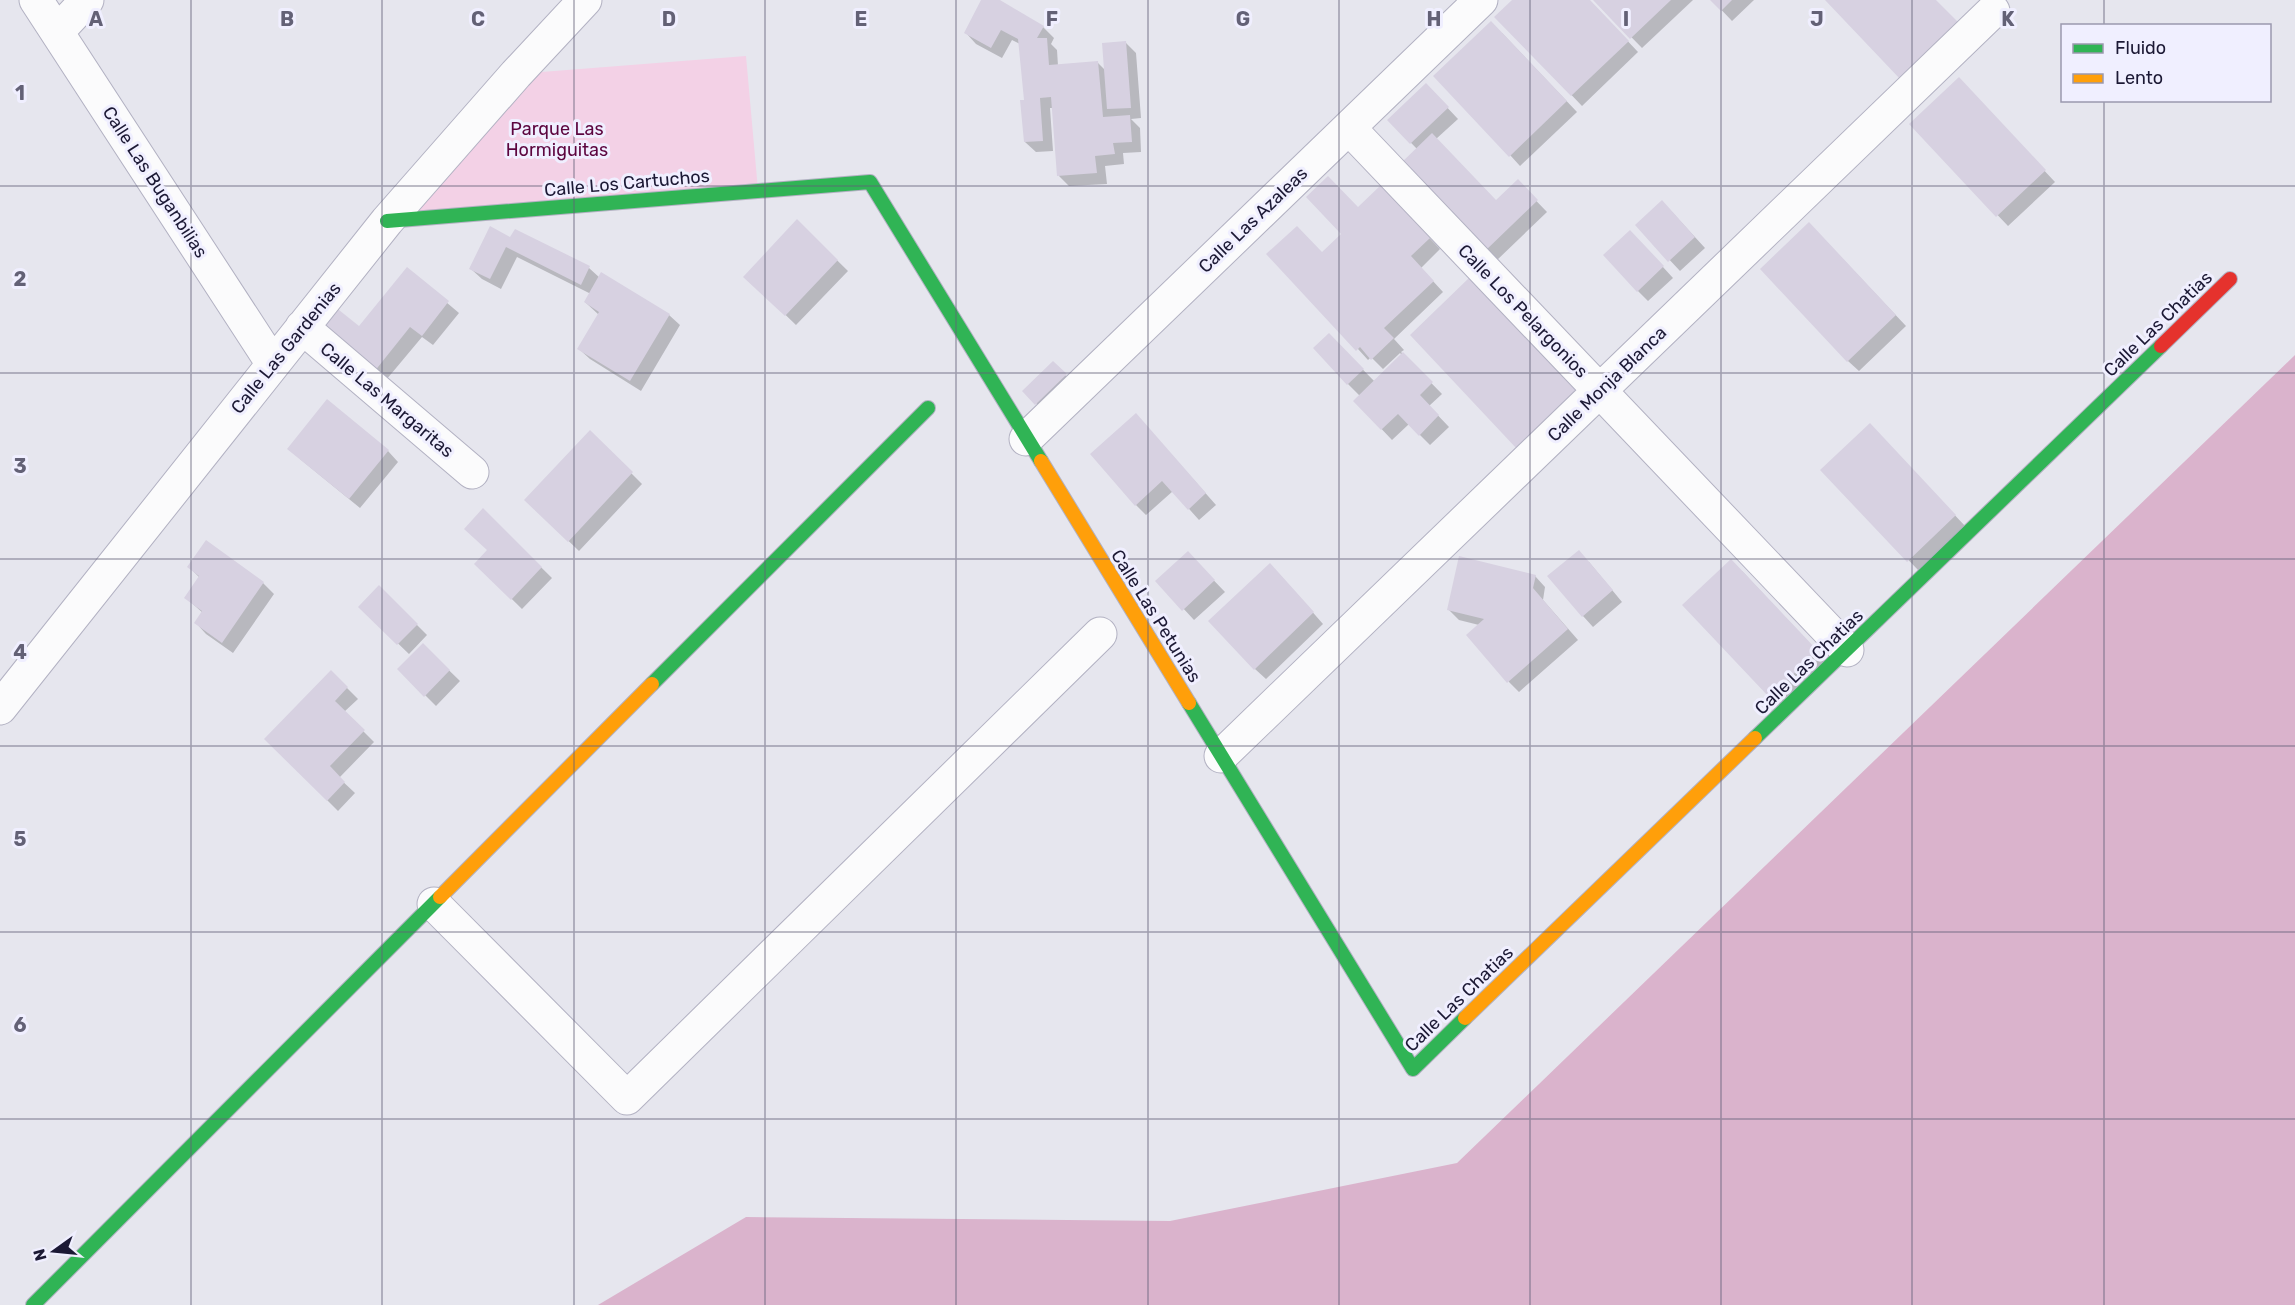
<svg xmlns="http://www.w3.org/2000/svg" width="2295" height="1305" font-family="Rubik,sans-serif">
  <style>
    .green { fill: #f3d1e6 }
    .forest { fill: #dab3cc }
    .shadow { fill: #0003 }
    .building { fill: #d7d1e1 }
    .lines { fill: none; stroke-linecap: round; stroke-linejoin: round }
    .street-casing { stroke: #b2b1c2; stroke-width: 35 }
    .fast-casing { stroke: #b2b1c2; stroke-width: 16 }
    .slow-casing { stroke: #b2b1c2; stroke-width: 16 }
    .jam-casing { stroke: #b2b1c2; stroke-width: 16 }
    .street { stroke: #fbfbfc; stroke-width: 33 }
    .fast { stroke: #30b455; stroke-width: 14 }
    .slow { stroke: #ff9f0a; stroke-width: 14 }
    .jam { stroke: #e5322d; stroke-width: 14 }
    .grid { fill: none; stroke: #636176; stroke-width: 1.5; stroke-opacity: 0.55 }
    .labels { text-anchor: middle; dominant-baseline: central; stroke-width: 6; stroke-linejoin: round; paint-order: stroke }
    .park-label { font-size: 18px; fill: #5c053f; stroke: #f0efff }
    .street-label { font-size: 18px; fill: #1c1935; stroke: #f0efff }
    .grid-label { font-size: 20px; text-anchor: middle; font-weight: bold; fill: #636176; stroke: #f0efff; stroke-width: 6; stroke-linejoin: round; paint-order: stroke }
  </style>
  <rect width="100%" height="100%" fill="#e6e6ee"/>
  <path class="green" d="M746,56L758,190L387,221L516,74Z"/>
  <path class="forest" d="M2295,355V1305H598L746,1217L1170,1221L1457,1163Z"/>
  <path class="shadow" d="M983,0H996L1043,27L1054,38L1051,44L1057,50L1058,66L1098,63L1106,71L1126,43L1136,53L1141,118L1131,119L1140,128L1141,152L1123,153L1124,164L1105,166L1107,184L1069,186L1059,176L1053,108H1050L1053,151L1036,152L1025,142V101L1020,44L1012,40L1002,58L976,44L966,33Z
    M1514,0H1589L1638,52L1582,106L1497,17Z
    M1595,0H1693L1642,48Z
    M1712,0H1754L1732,21Z
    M1502,33L1577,112L1520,166L1510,155Z
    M1426,85L1458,119L1436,139L1497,202L1518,182L1547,212L1495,262L1417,149L1389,120Z
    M1969,90L2055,182L2008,226L1911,124Z
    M1391,198L1440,249L1421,268L1443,292L1394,339L1404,350L1401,352L1442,394L1429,406L1449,427L1430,445L1409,424L1392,440L1355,401L1360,396L1348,384L1329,335L1375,382L1402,355L1400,353L1383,369L1371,357L1368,360L1358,349L1322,254L1343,234L1358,209Z
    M1672,212L1705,248L1680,271L1637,225Z
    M797,221L848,271L796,325L745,276Z
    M1820,235L1906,326L1859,371L1848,361Z
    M511,239L589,268L600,278L669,315L680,325L641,391L590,359L579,349L599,315L585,302L591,294L517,257L501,289L482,279L471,269Z
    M1641,243L1673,278L1648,301L1638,291Z
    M407,269L459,313L433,345L422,337L381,386L359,328Z
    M1053,363L1076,386L1047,414L1024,391Z
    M1146,426L1216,505L1199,520L1173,491L1146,515L1136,505Z
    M590,432L642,484L579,551L526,500Z
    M1880,436L1966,527L1919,571L1822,470Z
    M388,451L398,462L360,508L300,459Z
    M483,510L552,578L522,609L476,564L489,551Z
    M206,542L263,583L274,594L233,653L206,634L196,623L203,613L186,598L200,578L189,567Z
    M1589,562L1622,602L1593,627L1583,616Z
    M1198,564L1225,592L1194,620L1158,581Z
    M1742,571L1828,663L1781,707L1684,605Z
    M1280,575L1323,624L1266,679L1255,669Z
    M1535,576L1545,587L1543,600L1578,640L1519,692L1509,682L1479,625L1459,620L1448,609Z
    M379,587L427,635L409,654L360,607Z
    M423,645L460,681L436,706L399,669Z
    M331,672L358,699L344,712L374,742L339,778L355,793L338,811L266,739Z"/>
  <path class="building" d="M981,0H1000L1044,26L1037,38H1047L1049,65L1098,61L1103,117L1130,115L1132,142L1113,143L1115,154L1095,156L1097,173L1057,176L1051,97L1040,98L1043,141L1024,142L1020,100H1024L1018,39L1001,30L991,48L964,33Z
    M1512,0H1590L1629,41L1571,96L1494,17Z
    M1593,0H1671L1630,39Z
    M1710,0H1732L1721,11Z
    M1825,0H1936L1959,23L1901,80Z
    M1491,21L1567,101L1509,157L1433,76Z
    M1126,41L1131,108L1107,109L1102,43Z
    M1959,77L2046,170L1996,217L1909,124Z
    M1426,83L1449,107L1410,144L1387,120Z
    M1432,133L1496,200L1518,179L1538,200L1484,252L1400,164Z
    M1328,176L1358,207L1381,185L1430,238L1411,256L1434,281L1384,328L1394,338L1371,360L1360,347L1356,351L1266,254L1297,226L1322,252L1341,234L1306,197Z
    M1662,200L1695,237L1668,262L1635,225Z
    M797,219L838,260L785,316L743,277Z
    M1809,222L1896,315L1847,362L1760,269Z
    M490,226L510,237L515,229L590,266L581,285L506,247L490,279L469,269Z
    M1630,230L1664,266L1637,292L1603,255Z
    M407,267L449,301L422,336L410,327L370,377L314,330L334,306L359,326Z
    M601,272L670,314L630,381L577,349L599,312L584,302Z
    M1470,277L1578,392L1517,449L1410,335Z
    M1329,333L1364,369L1347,385L1313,348Z
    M1403,352L1433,382L1420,395L1439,415L1419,436L1398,414L1381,430L1353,401Z
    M1053,361L1067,374L1035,405L1022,391Z
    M327,399L389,450L349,499L287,449Z
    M1136,413L1206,493L1188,510L1162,481L1135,506L1090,454Z
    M1870,423L1956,515L1907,562L1820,470Z
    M590,430L633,472L568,542L524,500Z
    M483,508L542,567L511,600L474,564L487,550L464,529Z
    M206,540L264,582L222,643L194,623L202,611L184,598L199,576L187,567Z
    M1579,550L1613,590L1582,617L1547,576Z
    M1188,551L1215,580L1182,611L1155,581Z
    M1459,556L1536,575L1533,588L1568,629L1507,683L1466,635L1484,619L1447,610Z
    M1731,559L1818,651L1769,697L1682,605Z
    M1270,563L1314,612L1254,670L1208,621Z
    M379,585L418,624L397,645L358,607Z
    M423,643L450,670L424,697L397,669Z
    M331,670L348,687L335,701L365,730L330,766L345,782L327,801L264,739Z"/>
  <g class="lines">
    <defs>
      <path id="street" d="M36,0L273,364
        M57,32L87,0
        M1349,128L1847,650
        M302,327L472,472
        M1026,439L1481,0
        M0,708L387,221L516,74L585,0
        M1221,756L1993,11
        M434,904L627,1098L1100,634"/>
      <path id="fast" d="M387,221L870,182L1041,461
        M652,684L928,408
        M1189,703L1413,1069L1465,1018
        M1755,738L2161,346
        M33,1305L440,897"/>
      <path id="slow" d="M1041,461L1189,703
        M440,897L652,684
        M1465,1018L1755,738"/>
      <path id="jam" d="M2161,346L2230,279"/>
    </defs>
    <use href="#street" class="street-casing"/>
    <use href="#fast" class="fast-casing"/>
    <use href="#slow" class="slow-casing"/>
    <use href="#jam" class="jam-casing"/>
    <use href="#street" class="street"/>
    <use href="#fast" class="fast"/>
    <use href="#slow" class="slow"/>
    <use href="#jam" class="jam"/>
  </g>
  <path class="grid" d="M191,0V1305M382,0V1305M574,0V1305M765,0V1305M956,0V1305M1148,0V1305M1339,0V1305M1530,0V1305M1721,0V1305M1912,0V1305M2104,0V26M2104,100V1305M0,186H2295M0,373H2295M0,559H2295M0,746H2295M0,932H2295M0,1119H2295"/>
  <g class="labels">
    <g class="park-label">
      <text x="557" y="129">Parque Las<tspan x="557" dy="21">Hormiguitas</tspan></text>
    </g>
    <g class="street-label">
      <text transform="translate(155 182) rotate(57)">Calle Las Buganbilias</text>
      <text transform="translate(627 183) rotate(-5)">Calle Los Cartuchos</text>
      <text transform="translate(1253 220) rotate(-44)">Calle Las Azaleas</text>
      <text transform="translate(1523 311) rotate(46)">Calle Los Pelargonios</text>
      <text transform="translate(2158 324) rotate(-44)">Calle Las Chatias</text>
      <text transform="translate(286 348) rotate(-51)">Calle Las Gardenias</text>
      <text transform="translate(1607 384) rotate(-44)">Calle Monja Blanca</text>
      <text transform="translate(387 400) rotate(40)">Calle Las Margaritas</text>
      <text transform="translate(1156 616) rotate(58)">Calle Las Petunias</text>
      <text transform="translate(1809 662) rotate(-44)">Calle Las Chatias</text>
      <text transform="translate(1459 999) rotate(-44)">Calle Las Chatias</text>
    </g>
  </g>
  <g class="grid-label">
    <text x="96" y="26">A</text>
    <text x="287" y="26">B</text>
    <text x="478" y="26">C</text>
    <text x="669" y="26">D</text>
    <text x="861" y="26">E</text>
    <text x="1052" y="26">F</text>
    <text x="1243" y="26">G</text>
    <text x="1434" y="26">H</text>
    <text x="1626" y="26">I</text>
    <text x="1817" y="26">J</text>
    <text x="2008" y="26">K</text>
    <text x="20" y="100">1</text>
    <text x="20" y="286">2</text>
    <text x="20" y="473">3</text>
    <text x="20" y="659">4</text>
    <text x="20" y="846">5</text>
    <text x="20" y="1032">6</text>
  </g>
  <rect x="2061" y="24" width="210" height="78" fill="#f0efff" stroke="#9b99ae" stroke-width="1.5"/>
  <rect x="2073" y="44" width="30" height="9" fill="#30b455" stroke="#9b99ae" stroke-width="1.5"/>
  <text x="2115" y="54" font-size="18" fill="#1c1935">Fluido</text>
  <rect x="2073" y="74" width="30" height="9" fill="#ff9f0a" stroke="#9b99ae" stroke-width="1.5"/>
  <text x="2115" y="84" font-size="18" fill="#1c1935">Lento</text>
  <g transform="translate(54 1251) rotate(255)" stroke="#f0efff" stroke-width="4.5" paint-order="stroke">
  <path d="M0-4.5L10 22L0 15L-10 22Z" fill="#1c1935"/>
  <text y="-9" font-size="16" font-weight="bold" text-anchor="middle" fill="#1c1935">N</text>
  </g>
</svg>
